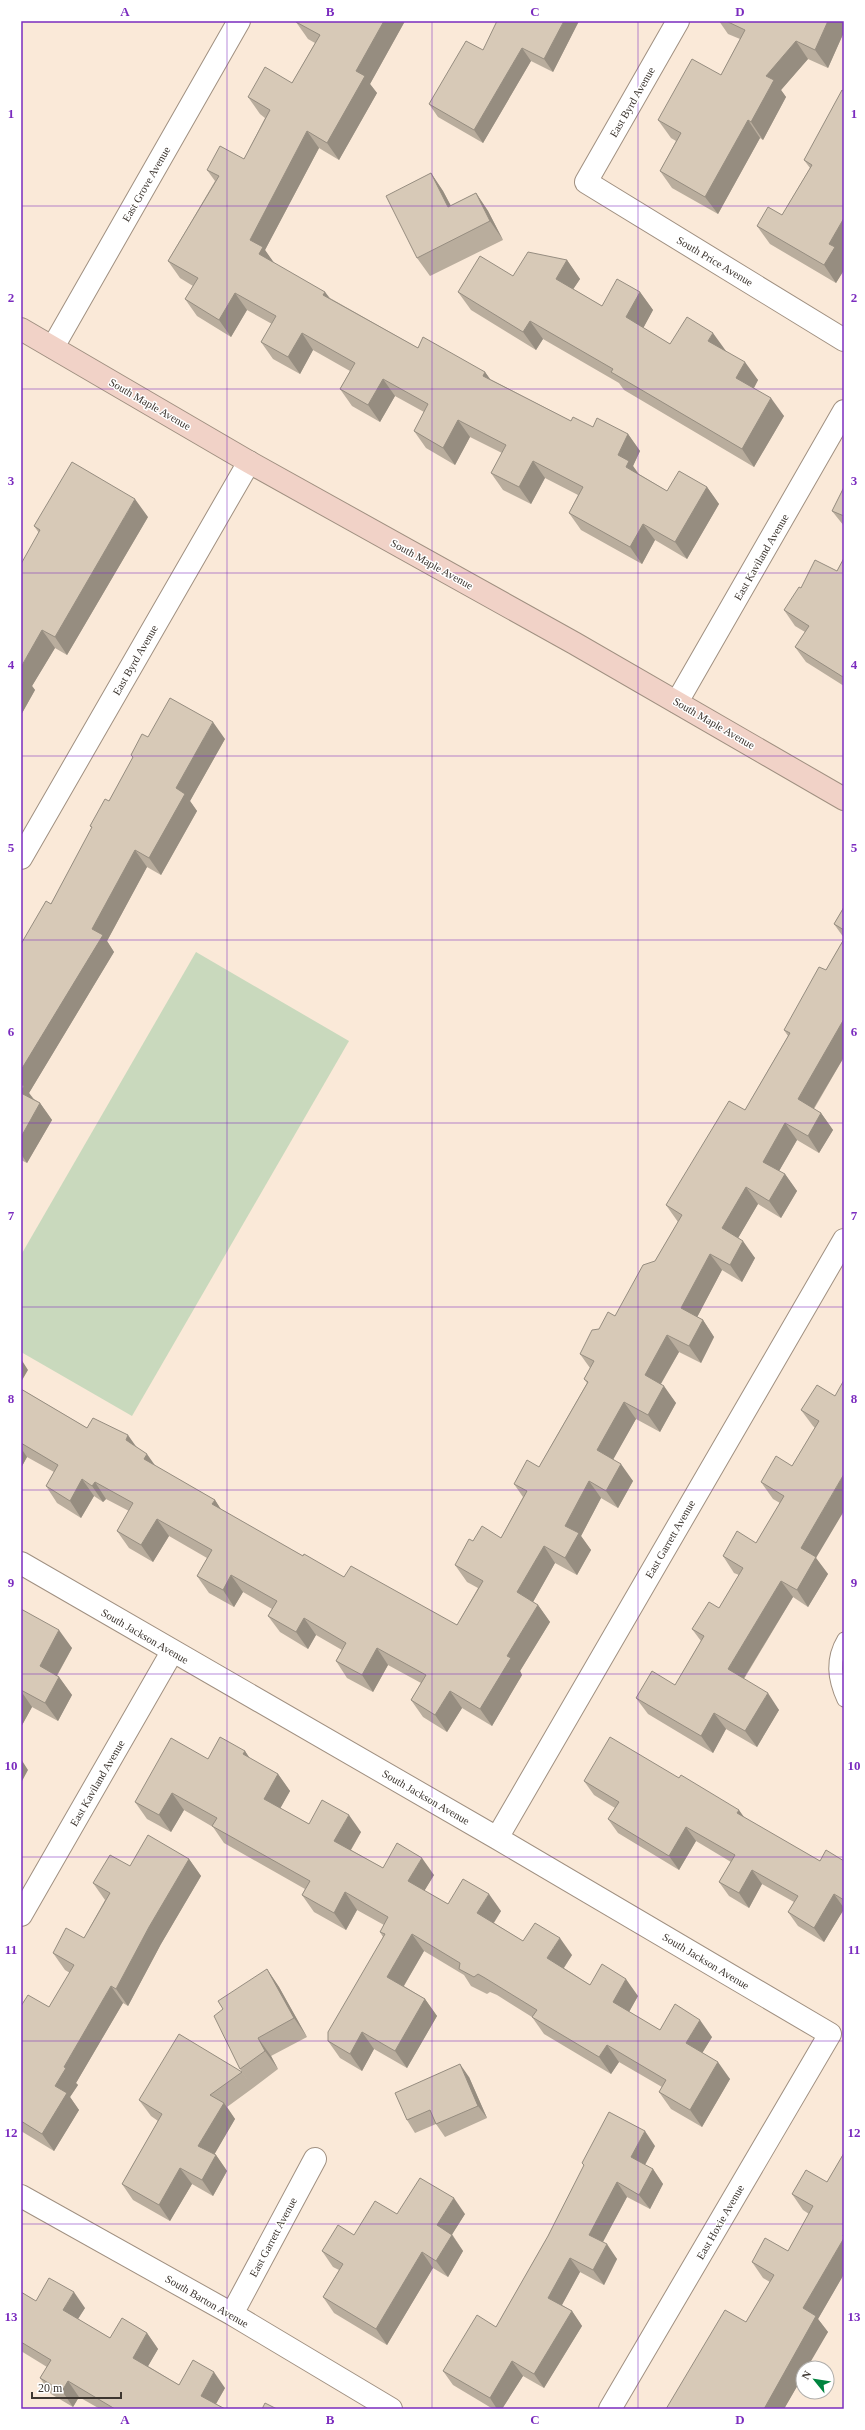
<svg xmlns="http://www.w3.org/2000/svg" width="865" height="2430" font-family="Georgia,serif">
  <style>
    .green { fill: #c9d9bd }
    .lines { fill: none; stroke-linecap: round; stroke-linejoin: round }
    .lane-casing { stroke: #a09081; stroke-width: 15 }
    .street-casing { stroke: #a09081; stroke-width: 24 }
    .secondary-casing { stroke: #a09081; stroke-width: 24 }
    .lane { stroke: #fff; stroke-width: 13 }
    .street { stroke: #fff; stroke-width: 22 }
    .secondary { stroke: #f1d2c7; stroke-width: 22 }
    .wall { fill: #b9ad9d }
    .shaded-wall { fill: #968d80 }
    .building { fill: #d7c9b7; stroke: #968d80 }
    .grid { fill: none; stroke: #7b2cbf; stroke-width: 1; stroke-opacity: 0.55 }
    .labels { text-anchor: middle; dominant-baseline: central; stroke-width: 3; stroke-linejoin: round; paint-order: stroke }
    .street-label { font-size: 11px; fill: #3d3630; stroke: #fff }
    .neatline { fill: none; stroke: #7b2cbf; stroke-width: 1.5 }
    .grid-label { font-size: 13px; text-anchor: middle; font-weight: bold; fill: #7b2cbf }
  </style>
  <rect width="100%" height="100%" fill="#fae9d8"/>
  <path class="green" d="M196,952L349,1041L132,1416L21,1352V1255Z"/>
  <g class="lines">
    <defs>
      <path id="lane" d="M844,1639C832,1659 834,1678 844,1700"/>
      <path id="street" d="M678,21L586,182L844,340
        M53,347L239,21
        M677,702L844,411
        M21,858L249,462
        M21,1563L497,1838L830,2034L610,2409
        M497,1838L844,1240
        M21,1915L172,1652
        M21,2196L232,2314L391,2409
        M232,2314L315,2159"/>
      <path id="secondary" d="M21,329L249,462L574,643L844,799"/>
    </defs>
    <use href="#lane" class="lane-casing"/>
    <use href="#street" class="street-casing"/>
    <use href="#secondary" class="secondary-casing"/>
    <use href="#lane" class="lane"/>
    <use href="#street" class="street"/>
    <use href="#secondary" class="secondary"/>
  </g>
  <path class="wall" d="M297,21H405L370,84L377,93L339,160L319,148L265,250L273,263L325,292L330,298L418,348L485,372L490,379L571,421L593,427L628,434L640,451L633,466L639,474L667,491L707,487L719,504L687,559L655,540L642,564L581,530L569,513L578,495L545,478L531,504L503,490L491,473L502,453L470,437L455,465L426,448L414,431L424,412L395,396L380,422L352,406L340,389L350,371L313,350L300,374L273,359L261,342L272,324L247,310L231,337L197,316L185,299L193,286L180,278L168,261L215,181L207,170L244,159L265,118L260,114L248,97L292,83L315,43L308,39L296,22Z
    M579,21L553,72L531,61L483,143L438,117L429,104L483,50Z
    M719,21H844V32L828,68L808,59L781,90L786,97L763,140L760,138L718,214L672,188L660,171L676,141L671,138L658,120L721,75L740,39L728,34Z
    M844,91V257L843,259L844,261V270L836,283L770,244L757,226L782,215L810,168L804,160Z
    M431,173L443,191L451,206L476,193L488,211L503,240L430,276L417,258Z
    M567,260L580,279L573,289L602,306L640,292L653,310L643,328L670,344L726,351L758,380L754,388L784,416L754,467L624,390L619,383L543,339L536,350L471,310L458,292L513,276Z
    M844,487V526L832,511Z
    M148,517L67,655L55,648L32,686L35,690L21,715L39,533L34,526Z
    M844,558V686L806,662L795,647L805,632L795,626L784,610L801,588L837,571Z
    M148,737L225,739L190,801L197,811L161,875L147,867L107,941L114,952L29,1093L34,1099L40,1103L52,1120L27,1163L21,1160V944L51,904L92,828L90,826L109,801L133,758L131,755Z
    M844,907V938L834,924Z
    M844,939V1057L814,1109L821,1113L833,1130L819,1153L797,1140L779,1171L785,1174L797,1191L781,1218L758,1204L738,1238L755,1258L742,1282L722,1270L697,1317L703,1320L714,1337L701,1363L679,1352L661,1384L676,1403L660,1432L636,1419L613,1459L633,1481L618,1508L601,1498L581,1536L591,1550L577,1575L555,1563L533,1602L538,1605L550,1622L520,1671L522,1675L492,1726L462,1708L447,1732L423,1717L411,1700L421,1683L388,1665L373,1692L347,1678L336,1661L342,1650L316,1635L308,1649L280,1632L268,1616L272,1609L243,1592L234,1607L209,1593L197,1576L207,1558L169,1536L153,1562L129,1548L117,1531L129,1511L106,1499L103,1502L94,1496L81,1518L57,1503L46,1486L54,1472L27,1457L21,1468V1389L87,1428L136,1447L155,1466L215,1500L221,1510L303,1556L344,1577L457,1625L478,1588L467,1582L455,1565L473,1541L501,1538L523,1497L514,1484L539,1467L587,1383L584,1379L590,1368L580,1354L599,1329L615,1316L655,1261L678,1222L666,1205L745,1110L788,1036L784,1030L826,970Z
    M835,1396L816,1558L828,1574L808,1607L793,1597L744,1679L779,1710L757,1747L726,1729L713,1753L648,1714L636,1698L675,1685L701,1641L692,1629L719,1608L739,1575L734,1573L723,1556L756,1543L780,1503L773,1499L761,1482L792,1466L815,1428L813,1426L801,1410Z
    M21,1609L72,1648L57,1676L59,1677L72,1695L58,1721L32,1707L21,1727Z
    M245,1751L249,1758L278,1774L290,1791L280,1808L309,1824L361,1832L351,1850L383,1868L434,1875L424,1891L448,1904L501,1911L494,1923L523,1941L572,1955L564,1968L590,1985L638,1996L629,2012L660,2030L712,2037L702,2053L730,2079L702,2127L671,2109L659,2092L662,2087L619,2062L611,2074L544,2034L532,2017L497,1995L490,1992L487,1994L471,1986L464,1975L424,1951L404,1986L425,1999L437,2016L407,2068L374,2049L362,2071L340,2058L328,2041L383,1937L380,1932L384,1925L357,1910L346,1930L314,1912L302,1895L305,1889L224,1843L213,1827L184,1810L171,1832L147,1819L135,1802L208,1759Z
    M584,1781L744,1818L820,1861H844V1909L824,1942L798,1926L788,1912L794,1902L762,1884L749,1908L729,1896L719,1882L731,1862L696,1841L679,1870L618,1833L608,1819L615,1808L594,1795Z
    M189,1859L201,1876L161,1944L128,2006L123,2003L76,2083L78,2085L70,2097L79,2110L54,2151L21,2131V2006L49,2007L70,1973L65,1970L53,1953L84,1938L105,1900L93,1883L130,1866Z
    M267,1969L279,1987L307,2037L271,2056L278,2069L253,2088L240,2069L223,2009Z
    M242,2072L253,2088L227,2107L235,2119L214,2154L216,2155L227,2171L213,2196L192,2184L170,2221L133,2200L122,2184L158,2121L151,2116L139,2100Z
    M469,2077L487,2118L445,2137L436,2124L415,2133L407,2120Z
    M655,2146L645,2165L653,2169L663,2184L650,2209L627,2197L603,2242L617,2259L604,2285L580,2272L562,2305L572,2311L582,2326L544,2388L523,2376L502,2409H493L453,2385L443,2371L496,2327L548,2236L584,2166L582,2163Z
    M844,2153V2274L818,2319L828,2332L803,2368V2376L784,2409H666L746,2322L770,2282L763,2278L752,2262L788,2251L809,2214L803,2210L792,2194L827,2182Z
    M397,2214H465L452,2234L463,2251L448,2277L433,2268L387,2345L334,2313L323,2297L339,2270L333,2267L322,2251Z
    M21,2292L36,2301L85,2308L78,2319L110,2338L147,2333L158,2349L148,2366L179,2385L225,2388L216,2404L225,2409H100L79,2397L73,2407L51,2394L40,2378L47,2367L21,2351Z"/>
  <path class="shaded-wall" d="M384,21H405L370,84L377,93L339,160L327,143L356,71Z
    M564,21H579L553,72L544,59Z
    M828,21H844V32L828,68L815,50Z
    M796,41L808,59L781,90L786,97L763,140L751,122L766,76Z
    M522,48L531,61L483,143L474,130Z
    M748,120L760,138L718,214L705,197Z
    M307,131L319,148L265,250L275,264L259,254L250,240Z
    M431,173L443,191L461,225L448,207Z
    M476,193L488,211L503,240L490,221Z
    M844,218V257L843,259L844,261V270L836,283L824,265L829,244Z
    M567,260L580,279L568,297L556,279Z
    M325,292L337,309L323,295Z
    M640,292L653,310L639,336L626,317Z
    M235,293L247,310L231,337L219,320Z
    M530,321L543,339L536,350L523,332Z
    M302,333L313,350L300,374L288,357Z
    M713,333L726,351L721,360L708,341Z
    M745,362L758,380L749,397L736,378Z
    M485,372L497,389L483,376Z
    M383,379L395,396L380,422L368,405Z
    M771,398L784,416L754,467L742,449Z
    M458,420L470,437L455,465L443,448Z
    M628,434L640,451L633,466L641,478L638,484L618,455Z
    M533,461L545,478L531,504L519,487Z
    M707,487L719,504L687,559L675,542Z
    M135,499L148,517L67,655L55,637Z
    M643,524L655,540L642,564L630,547Z
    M42,630L55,648L32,686L35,690L21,715V667Z
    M213,722L225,739L190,801L197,811L161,875L149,858L176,788Z
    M135,850L147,867L107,941L114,952L29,1093L36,1103L21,1093V1070L92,929Z
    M844,1019V1057L809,1116L798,1099Z
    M40,1103L52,1120L27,1163L21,1154V1137Z
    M821,1113L833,1130L819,1153L808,1136Z
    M785,1123L797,1140L775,1178L763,1162Z
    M785,1174L797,1191L781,1218L769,1201Z
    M746,1187L758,1204L734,1245L722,1228Z
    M743,1241L755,1258L742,1282L730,1265Z
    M710,1254L722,1270L693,1325L681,1308Z
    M703,1320L714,1337L701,1363L689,1346Z
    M667,1335L679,1352L656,1392L645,1375Z
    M21,1359L28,1370L21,1382Z
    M664,1386L676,1403L660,1432L648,1415Z
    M624,1402L636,1419L609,1467L597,1450Z
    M128,1435L140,1452L126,1440Z
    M21,1448L27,1457L21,1468Z
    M147,1454L159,1471L144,1459Z
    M621,1464L633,1481L618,1508L606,1491Z
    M844,1474V1511L816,1558L828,1574L808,1607L797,1590L801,1548Z
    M82,1479L94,1496L81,1518L70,1501Z
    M589,1481L601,1498L581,1536L591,1550L577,1575L565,1558V1526Z
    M95,1482L106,1499L103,1502L92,1486Z
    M215,1500L226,1517L212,1504Z
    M157,1519L169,1536L153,1562L141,1545Z
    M544,1546L555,1563L529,1609L517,1592Z
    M231,1575L243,1592L234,1607L223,1590Z
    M781,1581L793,1597L739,1686L728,1669Z
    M538,1605L550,1622L520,1671L522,1675L492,1726L480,1709L507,1656Z
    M304,1618L316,1635L308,1649L296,1632Z
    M59,1630L72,1648L52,1684L40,1666Z
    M377,1648L388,1665L373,1692L362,1675Z
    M59,1677L72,1695L58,1721L45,1703Z
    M21,1691L32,1707L21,1727Z
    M450,1691L462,1708L447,1732L435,1715Z
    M768,1693L779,1710L757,1747L745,1731Z
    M714,1713L726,1729L713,1753L701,1736Z
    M245,1751L257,1769L243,1754Z
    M21,1759L28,1770L21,1783Z
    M278,1774L290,1791L276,1816L264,1799Z
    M172,1793L184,1810L171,1832L159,1815Z
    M739,1810L749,1824L737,1813Z
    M349,1815L361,1832L346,1858L334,1841Z
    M686,1827L696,1841L679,1870L669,1856Z
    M422,1858L434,1875L420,1898L408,1881Z
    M189,1859L201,1876L161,1944L128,2006L116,1989L149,1927Z
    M752,1870L762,1884L749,1908L739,1893Z
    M345,1892L357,1910L346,1930L334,1913Z
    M489,1894L501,1911L489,1930L477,1913Z
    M834,1894L844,1908V1909L824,1942L814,1928Z
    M412,1934L424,1951L399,1994L387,1977Z
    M560,1938L572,1955L559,1975L547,1958Z
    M267,1969L279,1987L307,2037L294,2018Z
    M626,1979L638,1996L625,2019L613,2002Z
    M111,1986L123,2003L76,2083L78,2085L70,2097L79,2110L54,2151L42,2134L55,2086L64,2067Z
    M425,1999L437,2016L407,2068L395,2051Z
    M700,2020L712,2037L698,2060L686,2043Z
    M362,2032L374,2049L362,2071L350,2054Z
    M258,2038L271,2056L278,2069L265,2051Z
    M607,2045L619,2062L611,2074L599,2057Z
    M718,2062L730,2079L702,2127L690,2110Z
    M460,2064L469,2077L487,2118L478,2106Z
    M224,2103L235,2119L210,2162L198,2146Z
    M645,2131L655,2146L641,2172L631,2157Z
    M216,2155L227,2171L213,2196L202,2180Z
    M180,2168L192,2184L170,2221L159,2205Z
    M653,2169L663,2184L650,2209L639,2195Z
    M617,2182L627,2197L599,2249L589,2235Z
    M454,2198L465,2214L448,2241L437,2225Z
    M452,2235L463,2251L448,2277L436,2261Z
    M844,2238V2274L818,2319L828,2332L807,2368H803V2376L784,2409H764L803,2308Z
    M607,2244L617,2259L604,2285L593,2270Z
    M422,2252L433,2268L387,2345L376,2329Z
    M570,2258L580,2272L558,2312L548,2298Z
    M74,2292L85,2308L74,2325L63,2310Z
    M572,2311L582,2326L544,2388L534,2374Z
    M147,2333L158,2349L144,2373L133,2358Z
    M512,2361L523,2376L502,2409H497L490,2398Z
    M214,2372L225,2388L213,2409L201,2396Z
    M68,2381L79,2397L73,2407L62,2391Z"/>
  <path class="building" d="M297,21H384L356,71L365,76L327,143L307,131L250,240L263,247L259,254L325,292L323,295L418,348L423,337L485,372L483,376L571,421L573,417L593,427L597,418L628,434L618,455L629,461L626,467L667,491L679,471L707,487L675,542L643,524L630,547L569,513L583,487L533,461L519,487L491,473L506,445L458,420L443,448L414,431L428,404L383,379L368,405L340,389L355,363L302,333L288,357L261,342L276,316L235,293L219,320L185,299L198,278L168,261L219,176L207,170L220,146L244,159L270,110L248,97L265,67L292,83L320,35L296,22Z
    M497,21H564L544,59L522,48L474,130L429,104L466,41L483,50Z
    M726,21H828L815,50L796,41L766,76L774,80L751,122L748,120L705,197L660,171L681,133L658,120L692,59L721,75L745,30Z
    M842,90L844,91V218L829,244L835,247L824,265L757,226L768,207L782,215L812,165L804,160Z
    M431,173L448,207L476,193L490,221L417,258L386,196Z
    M528,252L567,260L556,279L602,306L617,279L640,292L626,317L670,344L687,317L713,333L708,341L745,362L736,378L771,398L742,449L611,372L613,369L530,321L523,332L458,292L480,256L513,276Z
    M72,462L135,499L55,637L42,630L21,667V564L40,530L34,526Z
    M844,487V516L832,511Z
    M844,558V675L843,677L795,647L809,626L784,610L799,587L801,588L815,560L837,571Z
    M170,698L213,722L176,788L185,794L149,858L135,850L92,929L103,935L21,1070V944L46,901L51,904L92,827L90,826L105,799L109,801L133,757L131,755L142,734L148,737Z
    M844,907V930L834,924Z
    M844,939V1019L798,1099L821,1113L808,1136L785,1123L763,1162L785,1174L769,1201L746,1187L722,1228L743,1241L730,1265L710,1254L681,1308L703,1320L689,1346L667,1335L645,1375L664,1386L648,1415L624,1402L597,1450L621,1464L606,1491L589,1481L565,1526L579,1533L565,1558L544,1546L517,1592L538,1605L507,1656L511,1658L480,1709L450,1691L435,1715L411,1700L426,1675L377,1648L362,1675L336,1661L346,1643L304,1618L296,1632L268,1616L277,1601L231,1575L223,1590L197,1576L212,1550L157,1519L141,1545L117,1531L133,1503L95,1482L92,1486L82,1479L70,1501L46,1486L58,1465L21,1443V1389L87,1428L93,1418L128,1435L126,1440L147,1454L144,1459L215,1500L212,1504L303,1556L304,1554L344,1577L351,1566L457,1625L483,1581L455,1565L469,1539L473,1541L482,1526L501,1538L527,1491L514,1484L527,1460L539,1467L588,1382L584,1379L594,1361L580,1354L592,1330L599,1329L608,1312L615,1316L643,1265L655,1261L682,1215L666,1205L729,1101L745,1110L790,1033L784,1030L819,967L826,970Z
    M21,1084L24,1086L21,1092Z
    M21,1093L40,1103L21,1137Z
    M844,1380V1474L801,1548L816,1557L797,1590L781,1581L728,1669L768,1693L745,1731L714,1713L701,1736L636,1698L652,1671L675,1685L704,1636L692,1629L709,1602L719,1608L743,1568L723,1556L737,1531L756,1543L784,1496L761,1482L776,1456L792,1466L819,1421L801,1410L817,1385L835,1396Z
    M21,1609L59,1630L40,1666L59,1677L45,1703L21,1690Z
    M220,1737L245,1751L243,1754L278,1774L264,1799L309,1824L322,1800L349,1815L334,1841L383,1868L397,1843L422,1858L408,1881L448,1904L463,1879L489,1894L477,1913L523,1941L535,1923L560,1938L547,1958L590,1985L602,1964L626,1979L613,2002L660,2030L675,2004L700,2020L686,2043L718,2062L690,2110L659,2092L666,2080L607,2045L599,2057L532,2017L537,2010L485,1978L478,1974L474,1977L459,1969L460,1963L412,1934L387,1977L425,1999L395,2051L362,2032L350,2054L328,2041V2032L385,1934L380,1932L388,1917L345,1892L334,1913L302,1895L310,1881L212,1826L217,1818L172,1793L159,1815L135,1802L171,1738L208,1759Z
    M610,1737L679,1778L681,1775L739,1810L737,1813L820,1861L826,1850L844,1861V1900L834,1894L814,1928L788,1912L798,1896L752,1870L739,1893L719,1882L735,1855L686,1827L669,1856L608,1819L619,1802L584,1781Z
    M148,1835L189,1859L149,1927L116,1989L111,1986L64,2067L66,2068L55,2086L67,2093L42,2134L21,2121V2006L28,1995L49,2007L74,1965L53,1953L66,1928L84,1938L110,1893L93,1883L110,1855L130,1866Z
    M267,1969L294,2018L258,2038L265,2051L240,2069L214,2016L223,2009L218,2001Z
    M179,2034L242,2072L210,2095L224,2103L198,2146L216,2155L202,2180L180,2168L159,2205L122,2184L162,2114L139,2100Z
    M460,2064L478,2106L436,2124L430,2110L407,2120L395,2093Z
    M609,2112L645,2131L631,2157L653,2169L639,2195L617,2182L589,2235L607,2244L593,2270L570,2258L548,2298L572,2311L534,2374L512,2361L490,2398L443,2371L477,2315L496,2327L548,2236L584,2165L582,2163Z
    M844,2153V2233L843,2236H844V2238L803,2308L816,2316L764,2409H666L725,2310L746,2322L774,2275L752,2262L765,2238L788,2251L813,2206L792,2194L806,2170L827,2182Z
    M420,2178L454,2198L437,2225L452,2235L436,2261L422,2252L376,2329L323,2297L343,2264L322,2251L338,2225L354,2235L375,2201L397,2214Z
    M49,2278L74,2292L63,2310L110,2338L122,2318L147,2333L133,2358L179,2385L193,2360L214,2372L201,2396L225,2409H115L68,2381L62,2391L40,2378L51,2360L21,2342V2292L36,2301Z
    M265,2403L277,2409H262Z"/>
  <path class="grid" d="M227,21V2409M432,21V2409M638,21V2409M21,206H844M21,389H844M21,573H844M21,756H844M21,940H844M21,1123H844M21,1307H844M21,1490H844M21,1674H844M21,1857H844M21,2041H844M21,2224H844"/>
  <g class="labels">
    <g class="street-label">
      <text transform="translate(632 102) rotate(-60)">East Byrd Avenue</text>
      <text transform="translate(146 184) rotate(-60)">East Grove Avenue</text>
      <text transform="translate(715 261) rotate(31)">South Price Avenue</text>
      <text transform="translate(150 404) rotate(30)">South Maple Avenue</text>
      <text transform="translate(761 557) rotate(-60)">East Kaviland Avenue</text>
      <text transform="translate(432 564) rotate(29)">South Maple Avenue</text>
      <text transform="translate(135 660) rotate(-60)">East Byrd Avenue</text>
      <text transform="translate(714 723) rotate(30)">South Maple Avenue</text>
      <text transform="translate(670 1539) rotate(-60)">East Garrett Avenue</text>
      <text transform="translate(145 1636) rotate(30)">South Jackson Avenue</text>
      <text transform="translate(97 1783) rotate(-60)">East Kaviland Avenue</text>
      <text transform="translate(426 1797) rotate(30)">South Jackson Avenue</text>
      <text transform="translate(706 1961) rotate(31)">South Jackson Avenue</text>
      <text transform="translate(720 2222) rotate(-60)">East Hoxie Avenue</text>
      <text transform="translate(273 2237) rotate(-62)">East Garrett Avenue</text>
      <text transform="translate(207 2301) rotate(30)">South Barton Avenue</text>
    </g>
  </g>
  <rect width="865" height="2430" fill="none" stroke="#ffffff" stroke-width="44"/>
  <g transform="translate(815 2380) rotate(300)"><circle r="19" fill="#ffffff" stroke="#b1afac"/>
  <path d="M0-3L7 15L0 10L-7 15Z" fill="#00843f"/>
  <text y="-6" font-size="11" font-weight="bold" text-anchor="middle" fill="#3d3630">N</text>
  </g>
  <path d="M32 2392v6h89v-6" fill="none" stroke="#3d3630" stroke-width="2"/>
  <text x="38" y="2392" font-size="12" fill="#3d3630" stroke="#ffffff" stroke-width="3" paint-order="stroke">20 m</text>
  <rect x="22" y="22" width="821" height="2386" class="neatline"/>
  <g class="grid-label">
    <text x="125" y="16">A</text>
    <text x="330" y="16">B</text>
    <text x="535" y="16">C</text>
    <text x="740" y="16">D</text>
    <text x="11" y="118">1</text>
    <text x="854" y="118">1</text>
    <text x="11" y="302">2</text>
    <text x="854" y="302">2</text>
    <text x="11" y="485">3</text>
    <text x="854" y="485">3</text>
    <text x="11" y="669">4</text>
    <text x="854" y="669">4</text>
    <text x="11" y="852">5</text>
    <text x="854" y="852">5</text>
    <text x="11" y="1036">6</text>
    <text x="854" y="1036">6</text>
    <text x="11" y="1220">7</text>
    <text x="854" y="1220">7</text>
    <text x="11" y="1403">8</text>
    <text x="854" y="1403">8</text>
    <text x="11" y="1587">9</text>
    <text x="854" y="1587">9</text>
    <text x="11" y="1770">10</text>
    <text x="854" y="1770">10</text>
    <text x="11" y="1954">11</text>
    <text x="854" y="1954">11</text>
    <text x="11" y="2137">12</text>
    <text x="854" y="2137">12</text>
    <text x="11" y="2321">13</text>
    <text x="854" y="2321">13</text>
    <text x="125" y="2424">A</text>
    <text x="330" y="2424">B</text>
    <text x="535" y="2424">C</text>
    <text x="740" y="2424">D</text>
  </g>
</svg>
